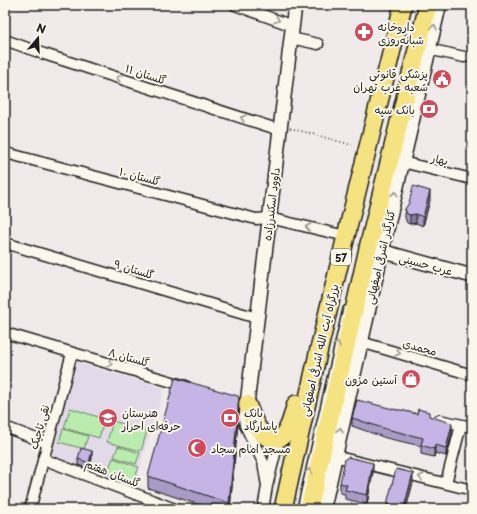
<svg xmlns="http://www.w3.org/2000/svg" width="477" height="514" font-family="'Playpen Sans','Playpen Sans Arabic',sans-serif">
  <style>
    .built { fill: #e3dae9 }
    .green { fill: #b9ecad; stroke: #6a8464 }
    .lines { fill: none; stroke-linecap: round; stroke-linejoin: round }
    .service-casing { stroke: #1c1c1c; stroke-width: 8 }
    .minor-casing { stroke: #1c1c1c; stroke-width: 13 }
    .tertiary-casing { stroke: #1c1c1c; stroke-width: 16 }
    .secondary-casing { stroke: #1c1c1c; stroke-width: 17 }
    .trunk-casing { stroke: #1c1c1c; stroke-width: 20 }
    .path { stroke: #1c1c1c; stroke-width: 1.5; stroke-dasharray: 1 3; stroke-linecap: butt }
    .service { stroke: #fbf7ec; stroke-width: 5 }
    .minor { stroke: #fbf7ec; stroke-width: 10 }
    .tertiary { stroke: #fbf7ec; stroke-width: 13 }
    .secondary { stroke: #fbf7ec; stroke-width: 14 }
    .trunk { stroke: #f5e382; stroke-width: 17 }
    .wall { fill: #a99bc5; stroke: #1c1c1c }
    .shaded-wall { fill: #8a7ea0; stroke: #1c1c1c }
    .building { fill: #c5b4e5; stroke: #1c1c1c }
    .oneway { stroke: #97948e }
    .labels { text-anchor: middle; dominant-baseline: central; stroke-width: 4; stroke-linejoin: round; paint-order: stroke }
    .shield { fill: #fbf7ec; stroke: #5f5e5a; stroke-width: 1 }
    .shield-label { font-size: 10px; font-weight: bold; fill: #1c1c1c }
    .poi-label { font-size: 11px; fill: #1c1c1c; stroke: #fbf7ec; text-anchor: start }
    .street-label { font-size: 11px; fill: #1c1c1c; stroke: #fbf7ec }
  </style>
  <rect width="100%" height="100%" fill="#f0eaeb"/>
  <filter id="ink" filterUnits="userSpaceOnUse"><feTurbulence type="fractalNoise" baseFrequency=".025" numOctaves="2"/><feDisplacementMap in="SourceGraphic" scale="8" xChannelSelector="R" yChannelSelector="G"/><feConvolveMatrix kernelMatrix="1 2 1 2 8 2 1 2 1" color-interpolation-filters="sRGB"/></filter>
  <g filter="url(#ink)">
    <path class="built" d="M79,363L164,388L134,485L53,456L52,449L75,365Z"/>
    <path class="green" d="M70,408L105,419L99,438L64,428Z
      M113,421L147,431L141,451L107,442Z
      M63,429L88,436L84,449L59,442Z
      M118,446L140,453L136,464L114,457Z
      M113,458L139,467L133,483L107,473Z"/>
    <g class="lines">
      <defs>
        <path id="service" d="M300,509L346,309"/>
        <path id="minor" d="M235,5L293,26
          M291,38L318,44
          M5,40L44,54L280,130
          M428,49L464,57
          M6,153L256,219L269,218L346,236
          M402,162L472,179
          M5,243L257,318
          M5,333L186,386
          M361,342L472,375
          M246,408L244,418L245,425L263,462L267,486
          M439,420L472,427
          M5,427L47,443
          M334,456L472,490
          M43,459L175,509
          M446,483L461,425
          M30,509L72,353
          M263,509L267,486L279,438"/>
        <path id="tertiary" d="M372,246L381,251L472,276
          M247,404L295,5"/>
        <path id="secondary" d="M323,509L383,244L439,5"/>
        <path id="trunk" d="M247,404C252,416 258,438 274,439C281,439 286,434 288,428C292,421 293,412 296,404
          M283,509L319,349L346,236L403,5
          M309,509L369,244L428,5"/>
      </defs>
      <use href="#service" class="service-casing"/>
      <use href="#minor" class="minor-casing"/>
      <use href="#tertiary" class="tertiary-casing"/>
      <use href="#secondary" class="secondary-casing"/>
      <use href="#trunk" class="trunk-casing"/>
      <path class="path" d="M290,128L352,145"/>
      <use href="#service" class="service"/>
      <use href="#minor" class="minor"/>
      <use href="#tertiary" class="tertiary"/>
      <use href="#secondary" class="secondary"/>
      <use href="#trunk" class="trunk"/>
    </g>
    <path class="wall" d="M430,200L423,226L416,223L410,224L407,223L405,218V209Z
      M397,410L429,416L452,434L446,456L435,453L434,457L421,454V446L386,438L352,426V418Z
      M239,411L230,509H212L148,488V476Z
      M92,458L89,469L78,465V459Z
      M373,472L367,504L345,499V494L340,493V483Z
      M413,482L406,509H387V504Z"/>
    <path class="shaded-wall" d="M430,191V200L423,226V217Z
      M416,214V223L410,224V215Z
      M239,399L238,423L230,509H229V503L238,405Z
      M452,425V434L446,456V448Z
      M435,445V453L434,457V449Z
      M92,451V458L89,469V463Z
      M373,463V472L367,504V495Z
      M413,473V482L406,509H404Z"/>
    <path class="building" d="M413,186L430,191L423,217L416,214L410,215L407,214L405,209L409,203Z
      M175,378L238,396L239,399L238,405V411L229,503L148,476Z
      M357,400L397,410H401L417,414L418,409L429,412V416L451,423L452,425L446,448L435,445L434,449L421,445L423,438L386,429L352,418Z
      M81,448L92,451L89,463L78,459Z
      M348,457L373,463L367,495L345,490L347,485L340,483L345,459Z
      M396,469L413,473L404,508L387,504Z"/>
    <defs><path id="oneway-chevron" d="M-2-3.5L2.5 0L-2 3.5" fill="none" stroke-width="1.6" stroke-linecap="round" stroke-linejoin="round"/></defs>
    <g class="oneway">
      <use href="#oneway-chevron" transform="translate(277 20) rotate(20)"/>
      <use href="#oneway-chevron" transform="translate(434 27) rotate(-76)"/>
      <use href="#oneway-chevron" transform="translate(119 78) rotate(-162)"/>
      <use href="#oneway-chevron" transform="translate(243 118) rotate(-162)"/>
      <use href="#oneway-chevron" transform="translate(395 194) rotate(-77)"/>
      <use href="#oneway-chevron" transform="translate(308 227) rotate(-167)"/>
      <use href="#oneway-chevron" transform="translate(337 344) rotate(-77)"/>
      <use href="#oneway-chevron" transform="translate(398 353) rotate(16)"/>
      <use href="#oneway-chevron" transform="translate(110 364) rotate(16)"/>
      <use href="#oneway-chevron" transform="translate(340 430) rotate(-77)"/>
      <use href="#oneway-chevron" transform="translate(309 471) rotate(-77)"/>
      <use href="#oneway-chevron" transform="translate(421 477) rotate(-166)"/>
    </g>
  </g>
  <defs>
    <symbol id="pharmacy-disc" viewBox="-11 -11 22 22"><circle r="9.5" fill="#d1495b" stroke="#fbf7ec"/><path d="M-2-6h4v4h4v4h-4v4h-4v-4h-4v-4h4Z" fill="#fff"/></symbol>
    <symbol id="civic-disc" viewBox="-11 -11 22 22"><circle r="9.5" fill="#d1495b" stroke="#fbf7ec"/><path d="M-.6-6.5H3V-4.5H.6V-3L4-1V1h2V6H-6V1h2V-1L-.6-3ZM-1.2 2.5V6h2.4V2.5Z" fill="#fff"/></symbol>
    <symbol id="bank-disc" viewBox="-11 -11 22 22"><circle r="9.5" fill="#d1495b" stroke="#fbf7ec"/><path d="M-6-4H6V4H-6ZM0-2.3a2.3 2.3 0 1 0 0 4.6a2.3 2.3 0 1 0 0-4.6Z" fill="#fff"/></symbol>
    <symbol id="shop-disc" viewBox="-11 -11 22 22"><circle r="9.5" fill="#d1495b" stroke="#fbf7ec"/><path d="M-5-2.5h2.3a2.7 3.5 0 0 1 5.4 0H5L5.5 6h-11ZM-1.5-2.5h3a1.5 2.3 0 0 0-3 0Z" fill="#fff"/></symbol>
    <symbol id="school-disc" viewBox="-11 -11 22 22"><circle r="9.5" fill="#d1495b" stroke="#fbf7ec"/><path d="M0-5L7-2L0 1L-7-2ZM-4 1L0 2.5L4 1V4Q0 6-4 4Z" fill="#fff"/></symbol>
    <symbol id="mosque-disc" viewBox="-11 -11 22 22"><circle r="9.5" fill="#d1495b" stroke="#fbf7ec"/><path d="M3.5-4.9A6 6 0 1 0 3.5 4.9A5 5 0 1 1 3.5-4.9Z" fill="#fff"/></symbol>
  </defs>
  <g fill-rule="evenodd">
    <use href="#pharmacy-disc" x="353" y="21" width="22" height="22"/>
    <use href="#civic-disc" x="431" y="68" width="22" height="22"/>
    <use href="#bank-disc" x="418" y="98" width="22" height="22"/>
    <use href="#shop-disc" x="400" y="368" width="22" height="22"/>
    <use href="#school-disc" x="97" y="407" width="22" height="22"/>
    <use href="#bank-disc" x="219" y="407" width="22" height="22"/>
    <use href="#mosque-disc" x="186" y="437" width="22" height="22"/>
  </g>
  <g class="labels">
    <rect class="shield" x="331" y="249" width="20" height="16" rx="3"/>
    <g class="shield-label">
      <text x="341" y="257">57</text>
    </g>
    <g class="poi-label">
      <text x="378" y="26">داروخانه<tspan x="378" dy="13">شبانه‌روزی</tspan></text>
      <text x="428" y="73" text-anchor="end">پزشکی قانونی<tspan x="428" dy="13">شعبه غرب تهران</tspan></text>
      <text x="415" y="109" text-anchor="end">بانک سپه</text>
      <text x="397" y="379" text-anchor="end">آستین مزون</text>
      <text x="122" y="412">هنرستان<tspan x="122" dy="13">حرفه‌ای احرار</tspan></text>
      <text x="244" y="412">بانک<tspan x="244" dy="13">پاسارگاد</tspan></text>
      <text x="211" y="448">مسجد امام سجاد</text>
    </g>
    <g class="street-label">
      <text transform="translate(146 74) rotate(18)">گلستان ۱۱</text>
      <text transform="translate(440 159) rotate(13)">بهار</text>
      <text transform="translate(140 176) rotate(15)">گلستان ۱۰</text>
      <text transform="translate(271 204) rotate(-83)">داوود اسکندرزاده</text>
      <text transform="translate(380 257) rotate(-77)">کنارگذر اشرفی اصفهانی</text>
      <text transform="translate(426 264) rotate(15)">عرب حسینی</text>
      <text transform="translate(134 269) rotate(17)">گلستان ۹</text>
      <text transform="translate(420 347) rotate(16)">محمدی</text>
      <text transform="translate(319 350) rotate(-77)">بزرگراه آیت الله اشرفی اصفهانی</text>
      <text transform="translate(129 357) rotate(16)">گلستان ٨</text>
      <text transform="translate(39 427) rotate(-74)">نقی تاجیک</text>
      <text transform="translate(113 473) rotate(21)">گلستان هفتم</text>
    </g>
  </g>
  <rect width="477" height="514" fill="none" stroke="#fbf7ec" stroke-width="20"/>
  <rect x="10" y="10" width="457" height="494" fill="none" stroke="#1c1c1c" stroke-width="1.5" filter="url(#ink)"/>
  <g transform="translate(38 38) rotate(19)" stroke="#fbf7ec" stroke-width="3" paint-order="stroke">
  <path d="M0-3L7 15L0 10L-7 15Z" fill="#1c1c1c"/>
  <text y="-6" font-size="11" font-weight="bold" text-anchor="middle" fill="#1c1c1c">N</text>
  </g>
</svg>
